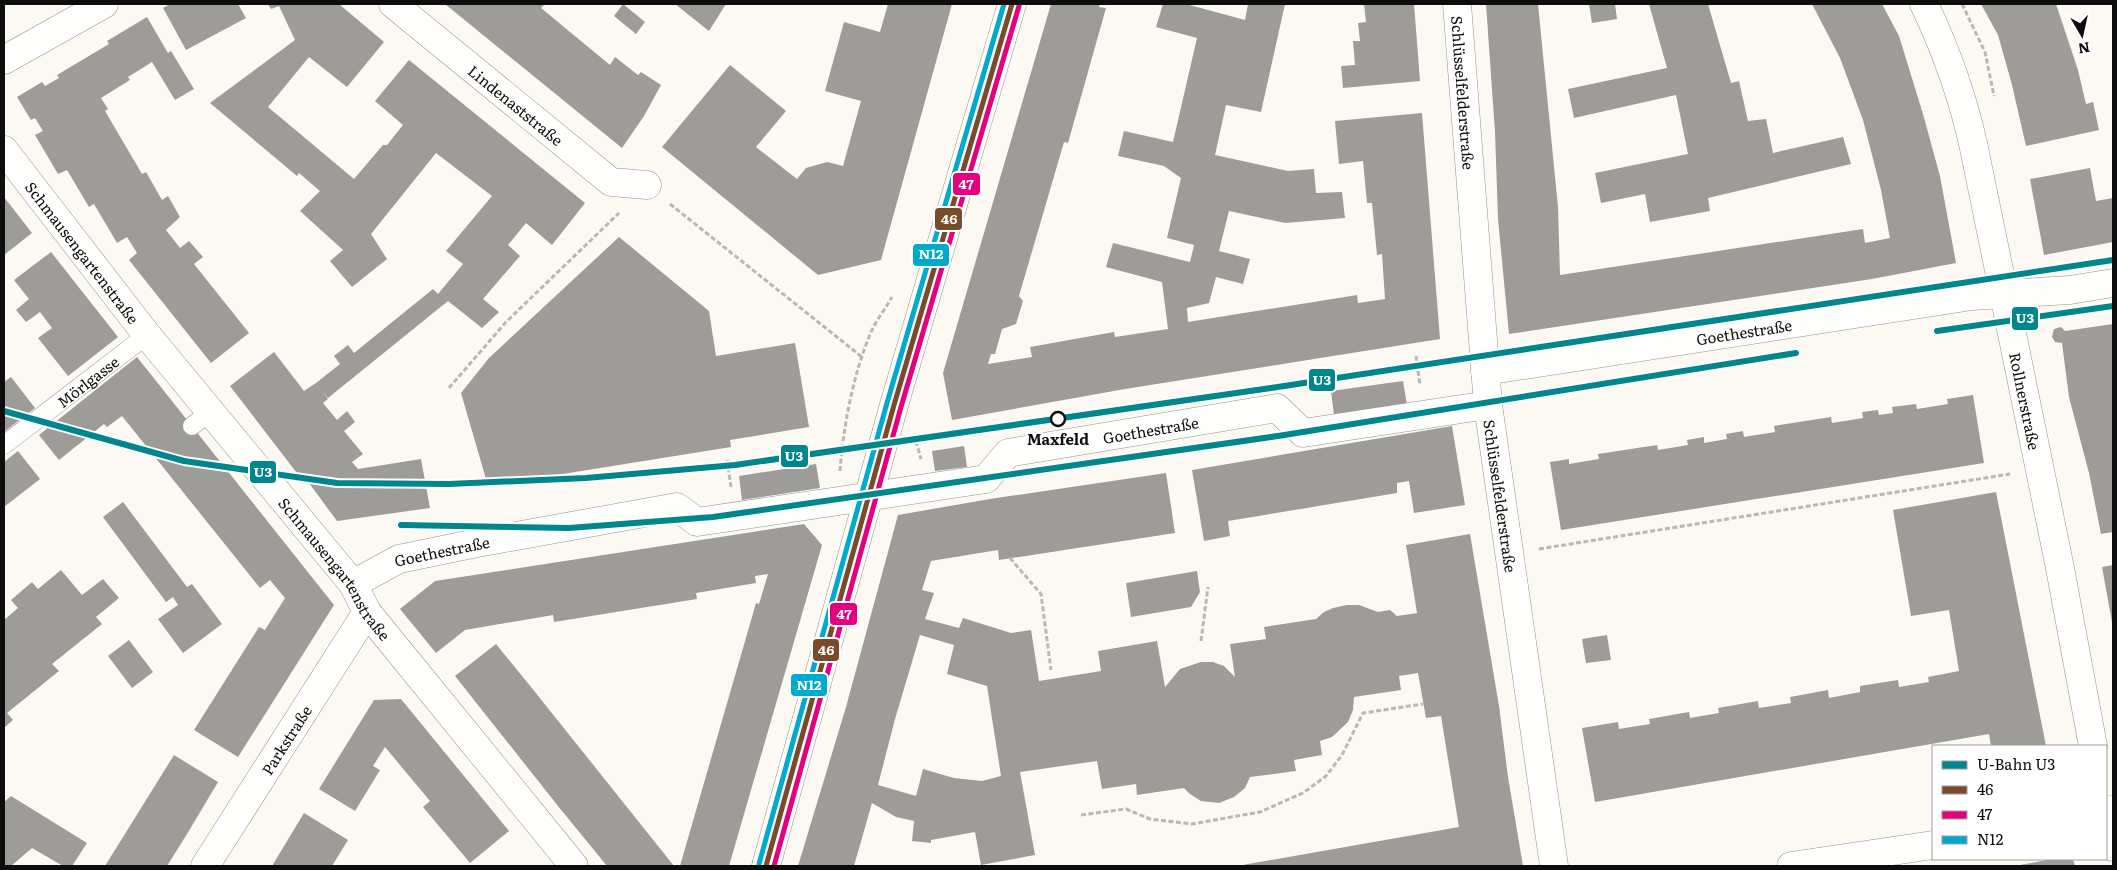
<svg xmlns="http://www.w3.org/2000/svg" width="2117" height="870" font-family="Literata,serif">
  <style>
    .building { fill: #9e9c98; fill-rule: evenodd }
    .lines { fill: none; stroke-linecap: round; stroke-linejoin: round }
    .service-casing { stroke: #949390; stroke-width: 19 }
    .minor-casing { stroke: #949390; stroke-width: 29 }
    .tertiary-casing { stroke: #949390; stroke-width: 29 }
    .path { stroke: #b8b8b6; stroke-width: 3; stroke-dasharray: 5 2.5; stroke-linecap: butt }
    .service { stroke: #fefefd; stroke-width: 18 }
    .minor { stroke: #fefefd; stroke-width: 28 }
    .tertiary { stroke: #fefefd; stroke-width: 28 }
    .bus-1-casing { stroke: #fff; stroke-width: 9 }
    .bus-2-casing { stroke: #fff; stroke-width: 9 }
    .bus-3-casing { stroke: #fff; stroke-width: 9 }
    .bus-1 { stroke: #7a4b2a; stroke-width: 5 }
    .bus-2 { stroke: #e5007d; stroke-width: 5 }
    .bus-3 { stroke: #00a9ce; stroke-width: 5 }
    .metro-1-casing { stroke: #fff; stroke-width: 10 }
    .metro-1 { stroke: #00868b; stroke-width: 6 }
    .stop-dot { fill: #fff; stroke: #0d0d0d; stroke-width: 2.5 }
    .labels { text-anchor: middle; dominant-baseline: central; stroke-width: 5; stroke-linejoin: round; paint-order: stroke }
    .street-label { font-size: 15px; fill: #0d0d0d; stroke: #fff }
    .stop-label { font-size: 15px; font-weight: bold; fill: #0d0d0d; stroke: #fff }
    .line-badge { stroke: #fff; stroke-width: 2 }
    .badge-label { font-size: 14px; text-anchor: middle; font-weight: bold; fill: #fff }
  </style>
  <rect width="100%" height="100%" fill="#fbf9f2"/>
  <path class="building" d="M170,4H238L246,18L186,50L163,8Z
    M268,4H339L384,42L347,87L309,57L268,107L354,179L383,145H387L403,125L375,101L409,60L585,203L552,245L526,223L508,245L520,256L483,299L499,312L482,328L448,301L328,398L323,392L328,399L323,403L337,420L347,411L355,422L344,431L363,454L352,462L358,469L421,459L430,508L337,521L306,479L303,481L230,386L274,352L304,391L316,383L340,364L334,356L348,345L354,353L433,289L438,294L463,264L446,251L492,196L436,153L371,234L387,259L352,287L330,261L343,250L300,211L320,191L299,173L297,176L210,103L295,40L279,6L271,9Z
    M445,4H545L541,8L610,65L615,57L638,75L641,72L661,85L644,116L622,148Z
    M623,4L645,22L636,34L614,16Z
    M675,4H726L709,31Z
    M888,4H952L881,260L818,275L662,147L730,65L786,111L756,147L797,179L806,168L827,162L843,166L861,101L825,91L844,22L880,32Z
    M1051,4H1100L1099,7L1106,8L1068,143L1064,142L1019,296L1023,301L1016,324L1002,329L995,354H991L988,364L1032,357L1030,347L1114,332L1115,337L1168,329L1162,282L1106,267L1113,243L1190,262L1194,245L1167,238L1181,178L1164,166L1118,156L1124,131L1173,142L1197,38L1156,27L1163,4H1186L1245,20L1248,4H1285L1261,112L1226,105L1215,155L1288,171L1314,169L1316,193L1342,192L1345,218L1285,223L1229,211L1219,251L1250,259L1243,284L1216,277L1209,303L1187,308L1188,322L1357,295L1358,303L1385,299L1382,254L1377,255L1372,203H1367L1363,161L1339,164L1335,121L1422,113L1440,339L1125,389L952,420L943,373Z
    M1364,4H1414L1420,81L1343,88L1341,66L1355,65L1353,41H1360L1358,23L1366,22Z
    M1486,4H1538L1558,207L1560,275L1863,229L1865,243L1890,238L1881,190L1863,120L1840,58L1812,4H1882L1899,36L1923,114L1940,176L1956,263L1872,279L1509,334L1498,219L1495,132Z
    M1589,4H1615L1617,19L1592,23Z
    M1649,4H1708L1731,83L1739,81L1748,121L1766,119L1773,153L1843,137L1851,164L1708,198L1710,211L1650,222L1645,194L1601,203L1595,173L1688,154L1676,95L1574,118L1568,89L1667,68Z
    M1981,4H2056L2078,70L2086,104L2093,102L2099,130L2026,146L2012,85L1998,35Z
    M147,17L168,53L171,51L194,89L175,100L152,62L128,77L130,80L101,98L108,109L105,111L142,174L146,172L162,200L168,196L180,217L166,230L180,248L189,241L203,257L194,264L249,333L211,363L129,260L137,253L127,237L117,243L94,204L89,207L67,170L58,174L35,135L43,131L35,118L31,120L17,97L42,82L45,86L59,78L57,75L109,44L107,41Z
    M2090,168L2096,201L2113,198V242L2044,255L2030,179Z
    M4,197L32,233L4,255Z
    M619,237L709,311L716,356L795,343L809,427L730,440L731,447L488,486L461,393L489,358Z
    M51,252L118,337L68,376L38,338L52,328L40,312L26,322L16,310L29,299L14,280Z
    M2113,324V532L2101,534L2089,473L2069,397L2062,343L2055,342L2052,337L2054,329L2061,327L2065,331Z
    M137,357L334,605L238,757L194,730L259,627L265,630L285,598L270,580L260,588L122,416L107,427L104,424L59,460L39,435Z
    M11,377L35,408L4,432V382Z
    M1403,381L1407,405L1334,415L1331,391Z
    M1973,395L1984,463L1561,530L1550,462L1569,459V464L1599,459L1598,454L1657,445L1658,450L1688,445L1687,440L1704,437V443L1727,439L1726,434L1743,431L1744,437L1775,432L1774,426L1831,417L1832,423L1863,418L1862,412L1878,410L1879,415L1893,413L1892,407L1916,404L1917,409L1948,404L1947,399Z
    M1452,426L1465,505L1414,513L1409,481L1397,483V493L1228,521L1230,536L1204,541L1192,470Z
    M964,446L967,467L935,471L932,451Z
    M18,451L40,479L4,507V462Z
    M816,464L820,488L742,500L739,476Z
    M1166,473L1175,533L999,560L998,550L931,561L922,590L934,593L925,619L959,628L963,618L1011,633L1031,630L1039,681L1101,671L1098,651L1157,641L1165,687L1180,669L1201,662H1213L1224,666L1235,677L1230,644L1266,639L1264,627L1316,619L1324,612L1333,608L1347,605H1359L1378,612L1390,610L1397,616L1417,613L1406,545L1470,534L1499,706L1508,777L1523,866H1237L1459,827L1441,716L1426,718L1418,673L1399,676L1401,690L1354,697L1353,710L1348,722L1332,737L1320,741L1322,755L1294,760L1296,771L1250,777L1245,788L1234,797L1219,803L1201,801L1190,794L1184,788L1137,795L1136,784L1102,789L1097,761L1020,772L1035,855L981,865L975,832L931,840V843L912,841L914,821L896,817L872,803L854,866H798L846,707L898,515L990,499ZM920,635L954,645L947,674L987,686L1001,776L982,781L954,778L923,769L916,796L878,785L895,719Z
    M1996,492L2046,746H1991L1989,734L1595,802L1582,728L1618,722L1619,729L1650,724L1649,719L1689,712L1690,718L1719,713L1718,708L1758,701L1759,708L1791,703L1790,697L1828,690L1829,698L1860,692V686L1898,680L1899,687L1929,682L1928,677L1959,671L1949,610L1911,616L1893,510Z
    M123,502L187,587L192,584L222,624L183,653L158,619L178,605L173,597L166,602L103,517Z
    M804,524L822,545L729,866H680L756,603L759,604L768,574L755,576L756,583L696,593L697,599L554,622L553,615L465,630L436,653L400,609L435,581Z
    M2113,565V622H2112L2102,567Z
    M61,570L82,595L103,579L119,598L96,617L102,624L52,664L59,671L7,713L13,720L4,728V620L18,608L11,600L32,582L38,589Z
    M1197,571L1200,592L1191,607L1131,617L1126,583Z
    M1607,635L1611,660L1586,663L1582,639Z
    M129,640L153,672L132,688L108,656Z
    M496,644L535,692L674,866H607L562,811L455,676Z
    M401,699L509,831L470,863L423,807L430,801L385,747L373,766L380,770L355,811L319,789L374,700Z
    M174,755L218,782L187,834L167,866H105Z
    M11,796L87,843L72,866H63L32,848L11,866H4V802Z
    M304,813L348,840L332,866H272Z
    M2052,859H2073L2075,866H2015Z"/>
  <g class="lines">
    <defs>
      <g id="service">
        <path d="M192,426L210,412"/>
        <path id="s1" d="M4,445L147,335"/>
      </g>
      <g id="minor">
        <path id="s2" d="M393,4L611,182L647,185"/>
        <path id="s3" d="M1457,4L1488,405L1554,866"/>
        <path d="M4,60L104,4"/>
        <path id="s4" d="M4,150L147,335L353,584L367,612L574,866"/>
        <path id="s5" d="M1485,371L1972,296L2070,290L2113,283"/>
        <path id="s6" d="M353,584L399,559L477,543L677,507L697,522L986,479L1008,453L1277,408L1303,433L1488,405"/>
        <path id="s7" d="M205,866L367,612"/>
        <path d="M766,866L894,405L1012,4"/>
        <path d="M1791,866L1933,845"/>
      </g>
      <g id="tertiary">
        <path id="s8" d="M1924,4C1946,50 1963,97 1974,148L2060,568L2093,746"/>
        <path d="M2106,809L2113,847"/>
      </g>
    </defs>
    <use href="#service" class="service-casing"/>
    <use href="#minor" class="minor-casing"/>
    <use href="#tertiary" class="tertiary-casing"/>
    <path class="path" d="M1962,4L1985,52L1994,96
      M670,204L862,357
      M1416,356L1420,385
      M449,388L506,322L619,213
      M916,441L921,459
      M727,460L731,487
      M840,471C843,427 854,370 872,330C877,319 886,308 892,297
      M1539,549L2010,474
      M1010,558L1041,594L1051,670
      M1201,641L1208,587
      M1081,815L1126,809L1150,819L1192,824L1260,812L1303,793L1326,776L1342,755L1363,713L1423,704"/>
    <use href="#service" class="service"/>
    <use href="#minor" class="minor"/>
    <use href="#tertiary" class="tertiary"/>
    <defs>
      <path id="bus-1" d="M766,866L894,405L1012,4"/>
      <path id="bus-2" d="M774,866L901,407L1019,6"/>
      <path id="bus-3" d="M759,864L887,403L1004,4"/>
    </defs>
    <use href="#bus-1" class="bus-1-casing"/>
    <use href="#bus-2" class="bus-2-casing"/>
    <use href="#bus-3" class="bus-3-casing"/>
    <use href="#bus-1" class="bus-1"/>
    <use href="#bus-2" class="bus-2"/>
    <use href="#bus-3" class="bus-3"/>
    <defs>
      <path id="metro-1" d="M1937,331L2113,306
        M4,411L184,461L337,483L449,484L586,478L735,465L1271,388L2113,260
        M401,525L569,528L713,517L1278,436L1796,353"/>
    </defs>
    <use href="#metro-1" class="metro-1-casing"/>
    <use href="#metro-1" class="metro-1"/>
  </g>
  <circle class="stop-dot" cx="1058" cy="419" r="7"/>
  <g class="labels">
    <g class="street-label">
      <text stroke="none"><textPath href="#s3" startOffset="89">Schlüsselfelderstraße</textPath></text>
      <text stroke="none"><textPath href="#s2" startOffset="159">Lindenaststraße</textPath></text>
      <text stroke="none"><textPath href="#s4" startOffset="129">Schmausengartenstraße</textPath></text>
      <text stroke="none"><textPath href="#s5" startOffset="262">Goethestraße</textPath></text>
      <text stroke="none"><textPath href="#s1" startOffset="105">Mörlgasse</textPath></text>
      <text stroke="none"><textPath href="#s8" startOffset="411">Rollnerstraße</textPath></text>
      <text stroke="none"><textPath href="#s6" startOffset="831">Goethestraße</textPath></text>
      <text stroke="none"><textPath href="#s3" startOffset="494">Schlüsselfelderstraße</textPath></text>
      <text stroke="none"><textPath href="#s6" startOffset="96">Goethestraße</textPath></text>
      <text stroke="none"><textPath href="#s4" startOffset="534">Schmausengartenstraße</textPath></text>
      <text stroke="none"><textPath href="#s7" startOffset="150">Parkstraße</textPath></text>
    </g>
    <g class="stop-label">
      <text x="1058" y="438">Maxfeld</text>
    </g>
  </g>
  <g class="line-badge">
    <rect x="952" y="172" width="29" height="24" rx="5" fill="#e5007d"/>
    <rect x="934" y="207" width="29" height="24" rx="5" fill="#7a4b2a"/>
    <rect x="912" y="243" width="38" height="24" rx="5" fill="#00a9ce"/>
    <rect x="2011" y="306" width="28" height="25" rx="5" fill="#00868b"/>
    <rect x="1308" y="368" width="28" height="24" rx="5" fill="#00868b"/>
    <rect x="780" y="444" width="29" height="24" rx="5" fill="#00868b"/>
    <rect x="249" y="460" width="28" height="24" rx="5" fill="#00868b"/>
    <rect x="829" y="602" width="29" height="24" rx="5" fill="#e5007d"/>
    <rect x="812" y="638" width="28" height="24" rx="5" fill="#7a4b2a"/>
    <rect x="790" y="673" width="38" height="24" rx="5" fill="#00a9ce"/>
  </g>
  <g class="badge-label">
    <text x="966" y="189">47</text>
    <text x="949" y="224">46</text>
    <text x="931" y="259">N12</text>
    <text x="2025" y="323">U3</text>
    <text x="1322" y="385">U3</text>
    <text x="794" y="461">U3</text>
    <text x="263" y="477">U3</text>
    <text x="844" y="619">47</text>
    <text x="826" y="655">46</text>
    <text x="809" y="690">N12</text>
  </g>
  <rect width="2117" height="870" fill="none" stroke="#0d0d0d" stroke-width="10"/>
  <rect x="1932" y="745" width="175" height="115" fill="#ffffff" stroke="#9e9e9e"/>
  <rect x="1942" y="761" width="25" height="8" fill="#00868b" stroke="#9e9e9e"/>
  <text x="1977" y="770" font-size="15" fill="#0d0d0d">U-Bahn U3</text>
  <rect x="1942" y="786" width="25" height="8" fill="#7a4b2a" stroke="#9e9e9e"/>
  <text x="1977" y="795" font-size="15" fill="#0d0d0d">46</text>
  <rect x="1942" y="811" width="25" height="8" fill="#e5007d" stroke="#9e9e9e"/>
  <text x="1977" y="820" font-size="15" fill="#0d0d0d">47</text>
  <rect x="1942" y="836" width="25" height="8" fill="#00a9ce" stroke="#9e9e9e"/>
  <text x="1977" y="845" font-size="15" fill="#0d0d0d">N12</text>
  <g transform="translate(2082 35) rotate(171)" stroke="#ffffff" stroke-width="4" paint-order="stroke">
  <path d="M0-4L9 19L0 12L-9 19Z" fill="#0d0d0d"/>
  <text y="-8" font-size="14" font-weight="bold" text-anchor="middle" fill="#0d0d0d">N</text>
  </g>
</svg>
